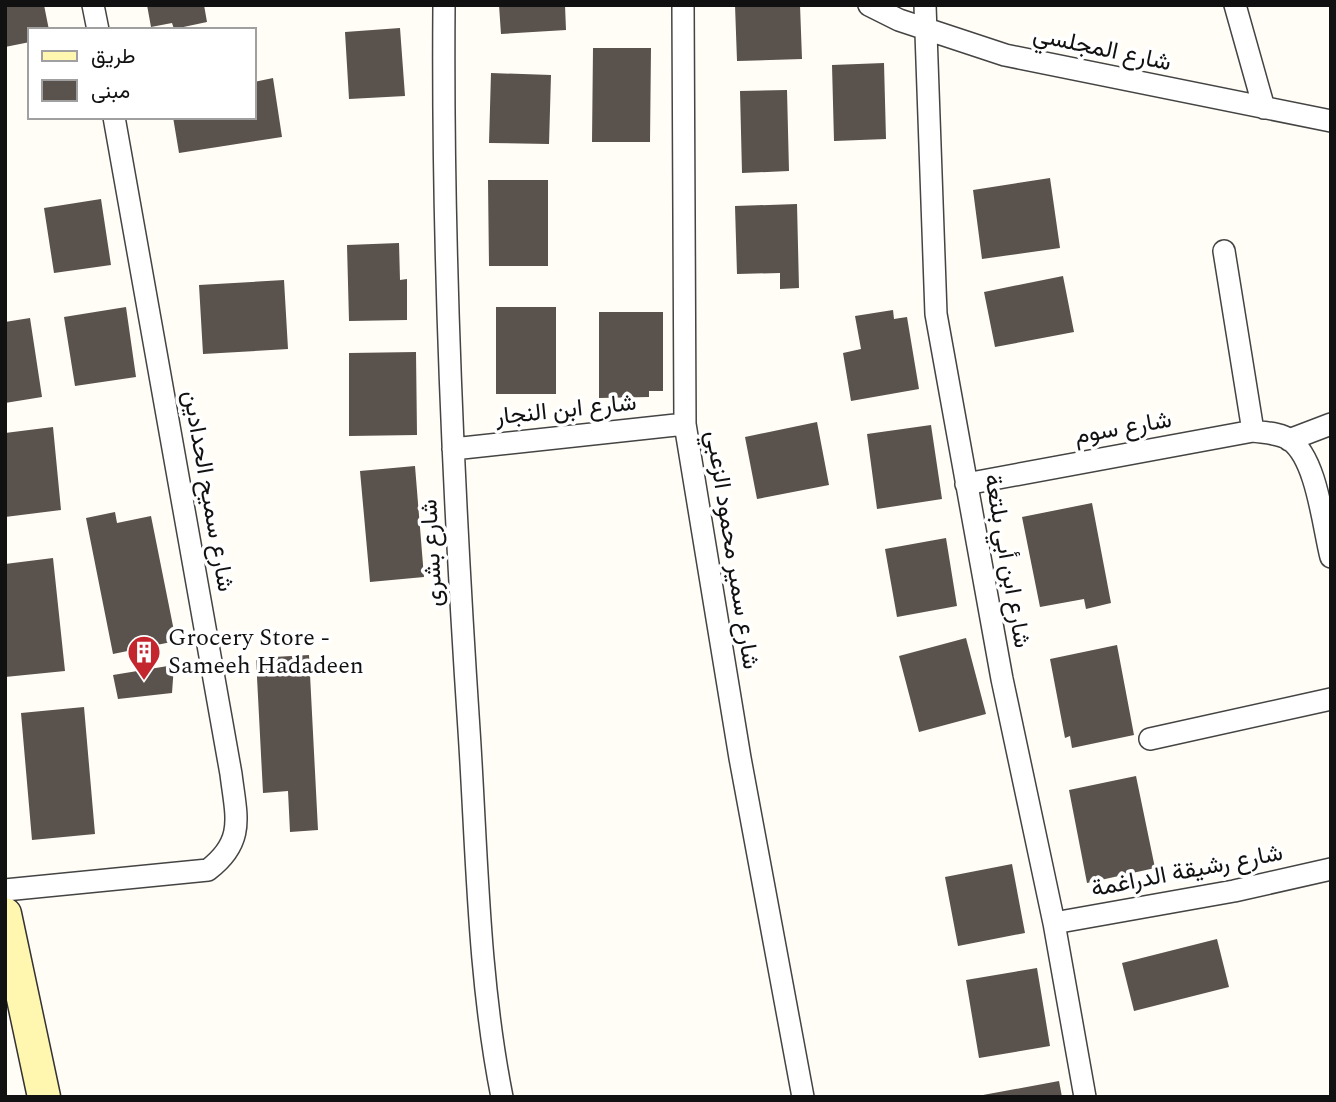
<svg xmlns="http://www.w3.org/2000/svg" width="1336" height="1102" font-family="Spectral,Vazirmatn,serif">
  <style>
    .building { fill: #5a524d }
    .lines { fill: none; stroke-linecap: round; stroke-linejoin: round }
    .street-casing { stroke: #444; stroke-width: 24 }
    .secondary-casing { stroke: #333; stroke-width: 35 }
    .street { stroke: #fff; stroke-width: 21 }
    .secondary { stroke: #fff6b0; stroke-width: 32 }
    .labels { text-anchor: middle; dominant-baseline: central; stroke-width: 7; stroke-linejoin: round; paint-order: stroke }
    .street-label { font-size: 24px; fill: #111; stroke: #fff }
    .poi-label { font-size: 24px; fill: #111; stroke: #fff; text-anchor: start }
  </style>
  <rect width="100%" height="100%" fill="#fffdf5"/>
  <path class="building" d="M5,5H44L49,30H30V42L5,47Z
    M147,5H204L207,22L174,29L172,23L151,27Z
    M499,5H565L566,30L501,34Z
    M735,5H800L802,59L737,61Z
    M400,28L405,96L349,99L345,32Z
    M593,48H651L650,142H592Z
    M884,63L886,139L834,141L832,65Z
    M491,73L551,75L549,144L489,143Z
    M273,78L282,137L179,153L173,117H254V82Z
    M787,90L789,171L742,173L740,91Z
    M1050,178L1060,248L982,259L973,190Z
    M488,180H548V266H489Z
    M101,199L111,265L54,273L44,208Z
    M797,204L799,288L780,289V273L737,274L735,206Z
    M399,243L400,280L407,279V320L349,321L347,245Z
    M1063,276L1074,332L995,347L984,292Z
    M284,280L288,349L203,354L199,285Z
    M126,307L136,377L75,386L64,317Z
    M496,307H556V394H496Z
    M893,310L894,319L907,317L919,389L851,401L843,353L861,349L855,316Z
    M599,312H663V391H649V397L599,398Z
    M30,318L42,397L5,403V322Z
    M416,352L417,435L349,436V353Z
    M817,422L829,485L757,499L745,437Z
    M931,425L942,499L877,509L867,434Z
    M53,427L61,510L5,517V433Z
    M415,466L424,577L370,582L360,471Z
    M1092,503L1111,603L1086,609L1084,599L1040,607L1022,517Z
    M115,512L117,523L151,516L176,641L113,654L86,518Z
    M946,538L957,606L897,617L885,549Z
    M53,558L65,671L5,677V564Z
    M966,638L986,714L919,732L899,656Z
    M1117,645L1134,735L1072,748L1070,736L1065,738L1050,659Z
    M309,655L318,830L290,832L288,791L263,793L256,658Z
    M174,665L172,693L118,699L113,675Z
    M84,707L95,834L32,840L21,713Z
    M1136,776L1155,868L1087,883L1069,790Z
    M1012,864L1025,933L958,946L945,877Z
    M1217,939L1229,987L1134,1011L1122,963Z
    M1037,968L1050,1046L979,1058L966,980Z
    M1059,1081L1062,1097H983V1095Z"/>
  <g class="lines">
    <defs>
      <path id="street" d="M93,5L98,30
        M444,5C442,247 453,489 469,730C477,852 478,977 502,1097
        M683,5L685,424L740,758L803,1097
        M869,5L899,20L1005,55L1331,121
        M925,5L936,314L1002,679L1054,923L1085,1097
        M1235,5L1264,108
        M1224,251L1253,431
        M1289,440L1331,424
        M453,449L685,424
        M966,484L1253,431C1266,433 1280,433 1290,440C1317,459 1323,526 1331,557
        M1150,739L1331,699
        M5,890L208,870C246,841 236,816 231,774L114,117
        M1054,923L1234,891L1331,869"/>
      <path id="secondary" d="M5,914L44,1097"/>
    </defs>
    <use href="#street" class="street-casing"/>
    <use href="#secondary" class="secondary-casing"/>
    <use href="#street" class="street"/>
    <use href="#secondary" class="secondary"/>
  </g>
  <defs>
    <symbol id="building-pin" viewBox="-11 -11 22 30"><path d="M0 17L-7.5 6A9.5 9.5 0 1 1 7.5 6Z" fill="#c4262e" stroke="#fff"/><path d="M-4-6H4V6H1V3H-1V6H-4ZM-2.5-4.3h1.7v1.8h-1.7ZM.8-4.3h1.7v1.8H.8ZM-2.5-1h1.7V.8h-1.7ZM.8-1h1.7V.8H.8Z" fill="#fff"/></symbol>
  </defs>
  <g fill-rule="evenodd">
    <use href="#building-pin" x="125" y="633" width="38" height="52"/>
  </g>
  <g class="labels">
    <g class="street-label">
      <text transform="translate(1102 49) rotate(12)">شارع المجلسي</text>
      <text transform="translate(566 410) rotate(-6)">شارع ابن النجار</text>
      <text transform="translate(1123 428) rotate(-10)">شارع سوم</text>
      <text transform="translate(208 491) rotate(80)">شارع سميح الحدادين</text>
      <text transform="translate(732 550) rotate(81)">شارع سمير محمود الزعبي</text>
      <text transform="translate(432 553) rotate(-93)">شارع بشرى</text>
      <text transform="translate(1007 561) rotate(80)">شارع ابن أبي بلتعة</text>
      <text transform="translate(1187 871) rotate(-11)">شارع رشيقة الدراغمة</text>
    </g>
    <g class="poi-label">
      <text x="168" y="638">Grocery Store -<tspan x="168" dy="28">Sameeh Hadadeen</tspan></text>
    </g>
  </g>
  <rect width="1336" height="1102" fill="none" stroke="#111111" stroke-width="14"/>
  <rect x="28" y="28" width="228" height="91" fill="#ffffff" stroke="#a0a0a0" stroke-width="2"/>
  <rect x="42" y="51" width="35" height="10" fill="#fff6b0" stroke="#a0a0a0" stroke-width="2"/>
  <text x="91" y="63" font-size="21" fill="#111111">طريق</text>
  <rect x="42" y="80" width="35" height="21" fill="#5a524d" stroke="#a0a0a0" stroke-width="2"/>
  <text x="91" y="98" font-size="21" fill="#111111">مبنى</text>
</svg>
